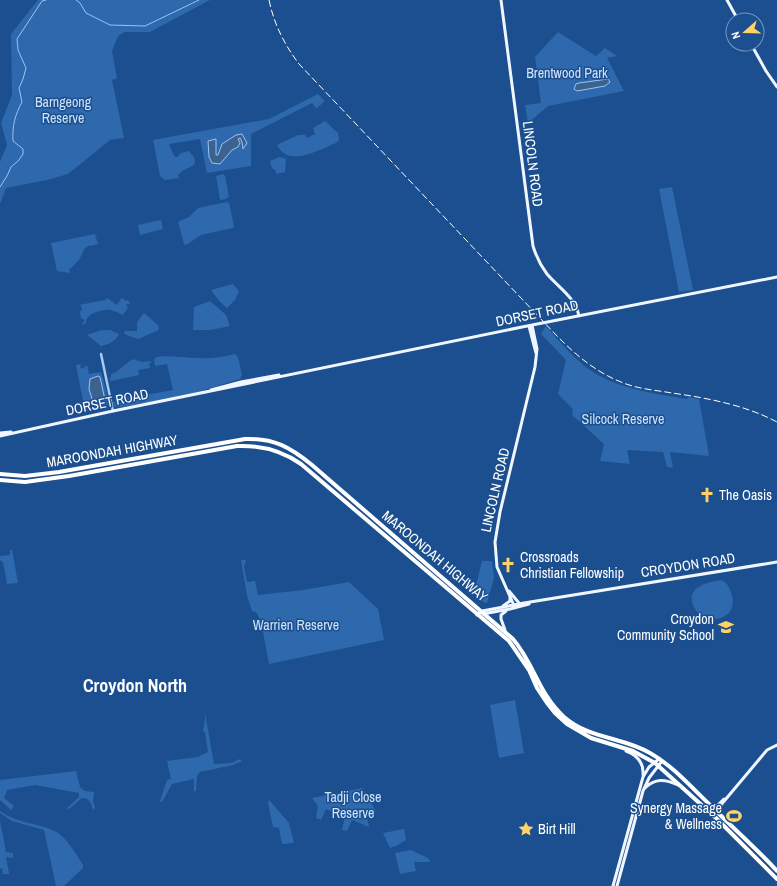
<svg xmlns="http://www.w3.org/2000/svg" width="777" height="886" font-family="'Archivo Narrow',sans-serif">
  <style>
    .green { fill: #2e69ad }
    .water { fill: #3c6290; stroke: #9cc4f0 }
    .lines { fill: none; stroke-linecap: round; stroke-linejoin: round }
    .stream { stroke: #9cc4f0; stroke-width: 1 }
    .minor { stroke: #a9c9ee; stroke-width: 2.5 }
    .major { stroke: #f0f6ff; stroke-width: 3 }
    .highway { stroke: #fff; stroke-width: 4 }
    .rail { stroke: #fff; stroke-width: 1; stroke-dasharray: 7 3; stroke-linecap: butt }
    .labels { text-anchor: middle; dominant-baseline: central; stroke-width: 3; stroke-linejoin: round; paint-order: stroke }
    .park-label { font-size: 14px; fill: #cfe3fa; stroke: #1b4f8f }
    .street-label { font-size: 14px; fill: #fff; stroke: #1b4f8f }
    .poi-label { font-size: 14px; fill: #fff; stroke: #1b4f8f; text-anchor: start }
    .district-label { font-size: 18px; font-weight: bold; fill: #fff; stroke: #1b4f8f }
  </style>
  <rect width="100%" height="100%" fill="#1b4f8f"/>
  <path class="green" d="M38,0H210L150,32H125L118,36L112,51L117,78L112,80L124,138L110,140L68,174L47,180L6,188L0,204V162L7,145L1,123L12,95L11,34Z
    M558,32L596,56L605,48L617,56L607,58L624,91L548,106L528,123L525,105L541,103L535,57Z
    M318,94L325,101L317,108H316L312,103L251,134V166L207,173L200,139L169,144L174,156L177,157L181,153L189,151C193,157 197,157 194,165L182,171L178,175L179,178L165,180L160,176L153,140L269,119Z
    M325,121L338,133L339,140L336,143C319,150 288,168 277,145L298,135H305L307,138L315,134L313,128Z
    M280,157L286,159L285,172L276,174V171L272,168L270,161Z
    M223,174L225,176L229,196L226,199L220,200L216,176Z
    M672,187L693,290L679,292L659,189Z
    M227,202L229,203L234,226L233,228L201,235L186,245L184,244L178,222L180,221L189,217L198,208Z
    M161,220L163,229L140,235L138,225Z
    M95,234L98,244L91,246L90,245L85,248L79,260L69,270L70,273L57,271L51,243Z
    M233,284L239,291L235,300L227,308L219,301L211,290Z
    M123,296L122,298L126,301L128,300L130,304H127L126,305L128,307L123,315C119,313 115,311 111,310C103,309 85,314 86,323L82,325V323H84V319H81L80,311L82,310L81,306L79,305L105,300L107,298L117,305Z
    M210,301L226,315L230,326L211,330H193L194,307Z
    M144,313L158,325L159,330L138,339L124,334L125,331H137V322Z
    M546,326C561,343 577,363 598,375C625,390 657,394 687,399L688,397L699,399L709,456L670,452L673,468L667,467L663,452L627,450L630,464L600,461L604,444L572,415L573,409L558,394L566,360L541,334Z
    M101,330H110L119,334C115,342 109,344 101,346L87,335Z
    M235,354L238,357L242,375L240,379L188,395H180L174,398L121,407H116L114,406L113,402L126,399V397L129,398L173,390L167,364L155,366L154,360L156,357C170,355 183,358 197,358C210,359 222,357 235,354Z
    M133,359L142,362L151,361V363H149L150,368L138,370L139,375L111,381L110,380L111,374C119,372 125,363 133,359Z
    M81,364L80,367L82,369L87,365L89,374L101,372L102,377L103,378L109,404L107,406L85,411L76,365Z
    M10,550H12L18,583L7,584L3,562L0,560V556L10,555Z
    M241,560H246L244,566L247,582L255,581L258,595L303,590L349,582L378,609L384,640L269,664L261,621L256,612L252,611L247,596Z
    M482,561H492L494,578L487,603H485L474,594Z
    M722,580C727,583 729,587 731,592C741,620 707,626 697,612C681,590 704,582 722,580Z
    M515,700L524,753L499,758L490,705Z
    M205,713L214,764L232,763L240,759L242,761L233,765L200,772L197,776L196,791H194V779L172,784L162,802L160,801L167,780L171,779L167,761L198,757L208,752L205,732L203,731L205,720Z
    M76,771L80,787L85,791L94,792L93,801L95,808L93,810C91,803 90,798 82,798L69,809L67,808L79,797V793L35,785L7,790L4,798L14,806L11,810L0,800V780Z
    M362,788L376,811L366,813L369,827L352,820L347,831L342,830L345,817L326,809L321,820L316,818L318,806L312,798Z
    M269,800L289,823L294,843L282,844L279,828L273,827L268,803Z
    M0,811C19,825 40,822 58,833C69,841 76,854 83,865V868L64,886H56L44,830L12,821L0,813Z
    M0,821L6,852L13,853V858L6,857L9,874H3L2,868L0,869Z
    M404,829L406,840L396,846L390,848L383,833Z
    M411,850L428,858L430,862H414L416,871L400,874L395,853Z"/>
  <path class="water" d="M608,79L610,82L605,86L577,91L574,89L576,84L579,83Z
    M242,134L247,143L243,149L242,142L240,138L238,139L240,143L238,147L232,150L220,164L212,163L209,157L208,141L216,139V155H218L222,144L236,135Z
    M98,376L100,377L105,400L102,403L98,404L93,402L89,389L90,379Z"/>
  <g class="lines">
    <path class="stream" d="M76,0L80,3L86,13L110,25L145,26L199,0
      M0,187L7,176L11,167L19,160L23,154V149L13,141C12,126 15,115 22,102L19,88L23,79L26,68L18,50L17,39L42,1L46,0"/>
    <path class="minor" d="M101,354L113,411"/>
    <path class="major" d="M501,0L533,246C536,256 541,266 547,274C559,288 575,297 579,316
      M727,0L738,20
      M751,44L766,71L777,87
      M529,326L536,353
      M211,390L241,382L279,375
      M0,433L11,432
      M0,436L113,411L527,326L777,277
      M509,591L519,603
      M503,606L510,601V597
      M515,608L497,567L495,542L500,512L535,367L537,349L532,325
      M483,614L510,609L529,604
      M477,615L482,611L524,603L777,562
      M505,630L501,619V615L506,611
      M626,751C637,755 644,762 643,775
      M645,788C655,778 665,779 678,785
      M715,812L767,750L777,745
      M710,813L724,799
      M613,886L643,777L649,767L659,759
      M617,886L643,791L649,778L662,761"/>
    <path class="highway" d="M0,474L25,476L59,472L245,439C274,438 290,447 312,465L513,639C535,665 538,693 564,717C589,739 623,737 650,753C673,766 691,787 710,805C732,827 756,848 777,871
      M0,480L25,482L69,476L237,446C261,445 281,450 301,464L509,641L529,670L537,688L547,703L555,713L567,724L591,738L633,751L655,763L716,818L777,879"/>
    <path class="rail" d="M269,0C274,24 284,44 299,64L558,337C577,356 596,372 621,382C637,389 655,390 672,393C707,398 745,405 777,422"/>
  </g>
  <defs>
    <symbol id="church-bare" viewBox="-9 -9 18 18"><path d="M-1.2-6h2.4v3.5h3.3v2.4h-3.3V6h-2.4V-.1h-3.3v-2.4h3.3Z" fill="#ffd166" stroke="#1b4f8f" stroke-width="2.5" paint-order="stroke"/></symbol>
    <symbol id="school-bare" viewBox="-9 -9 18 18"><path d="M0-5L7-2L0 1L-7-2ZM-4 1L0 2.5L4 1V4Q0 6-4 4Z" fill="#ffd166" stroke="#1b4f8f" stroke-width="2.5" paint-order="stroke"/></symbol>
    <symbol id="stadium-bare" viewBox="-9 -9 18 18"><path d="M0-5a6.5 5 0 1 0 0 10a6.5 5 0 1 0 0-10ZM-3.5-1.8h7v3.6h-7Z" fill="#ffd166" stroke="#1b4f8f" stroke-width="2.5" paint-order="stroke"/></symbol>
    <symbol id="sight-bare" viewBox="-9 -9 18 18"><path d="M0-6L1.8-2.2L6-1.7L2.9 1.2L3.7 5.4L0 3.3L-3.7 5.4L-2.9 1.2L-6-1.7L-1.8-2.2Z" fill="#ffd166" stroke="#1b4f8f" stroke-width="2.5" paint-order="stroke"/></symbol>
  </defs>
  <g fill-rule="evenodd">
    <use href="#church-bare" x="696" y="484" width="22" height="22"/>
    <use href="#church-bare" x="497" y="554" width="22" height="22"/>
    <use href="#school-bare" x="715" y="616" width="22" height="22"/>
    <use href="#stadium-bare" x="723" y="805" width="22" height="22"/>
    <use href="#sight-bare" x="515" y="818" width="22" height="22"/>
  </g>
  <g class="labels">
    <g class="park-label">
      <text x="567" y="73">Brentwood Park</text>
      <text x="63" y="102">Barngeong<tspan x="63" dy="16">Reserve</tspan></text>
      <text x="623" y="419">Silcock Reserve</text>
      <text x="296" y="625">Warrien Reserve</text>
      <text x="353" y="797">Tadji Close<tspan x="353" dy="16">Reserve</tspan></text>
    </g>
    <g class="street-label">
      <text transform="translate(533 164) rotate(83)">LINCOLN ROAD</text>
      <text transform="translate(537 313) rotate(-12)">DORSET ROAD</text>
      <text transform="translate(107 402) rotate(-12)">DORSET ROAD</text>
      <text transform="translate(112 451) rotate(-10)">MAROONDAH HIGHWAY</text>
      <text transform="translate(495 490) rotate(-77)">LINCOLN ROAD</text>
      <text transform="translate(435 556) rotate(40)">MAROONDAH HIGHWAY</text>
      <text transform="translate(688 565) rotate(-9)">CROYDON ROAD</text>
    </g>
    <g class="poi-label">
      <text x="719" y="495">The Oasis</text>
      <text x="520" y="557">Crossroads<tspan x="520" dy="16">Christian Fellowship</tspan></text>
      <text x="714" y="619" text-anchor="end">Croydon<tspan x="714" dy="16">Community School</tspan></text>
      <text x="722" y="808" text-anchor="end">Synergy Massage<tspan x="722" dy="16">&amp; Wellness</tspan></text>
      <text x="538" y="829">Birt Hill</text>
    </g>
    <g class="district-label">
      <text x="135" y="685">Croydon North</text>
    </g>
  </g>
  <g transform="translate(745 32) rotate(250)"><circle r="19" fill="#1b4f8f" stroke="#7695bc"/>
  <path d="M0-3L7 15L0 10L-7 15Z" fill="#ffd166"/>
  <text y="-6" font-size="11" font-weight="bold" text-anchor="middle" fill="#ffffff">N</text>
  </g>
</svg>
